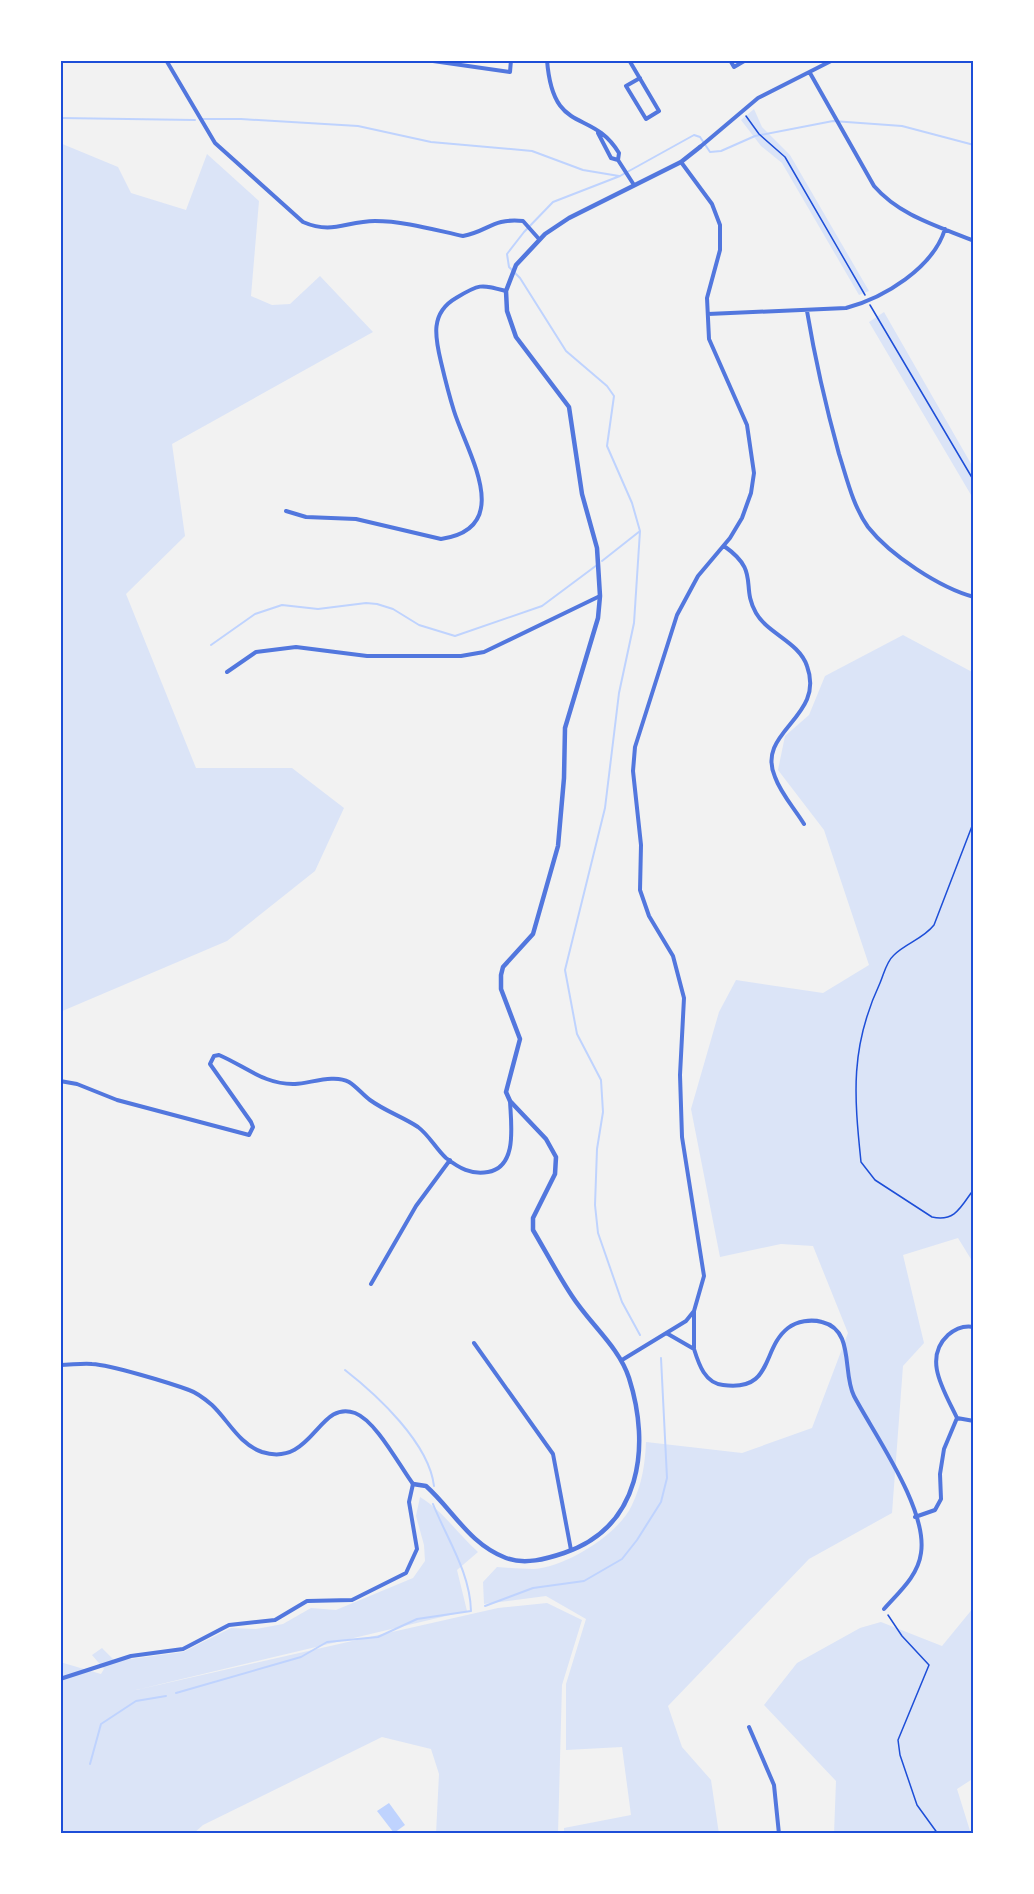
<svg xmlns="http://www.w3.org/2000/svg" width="1034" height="1894" font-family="Manrope,sans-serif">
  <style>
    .green { fill: #dbe4f7 }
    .water { fill: #bfd3fe }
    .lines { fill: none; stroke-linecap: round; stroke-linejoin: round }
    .stream { stroke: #bfd3fe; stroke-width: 2 }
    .path { stroke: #1d4ed8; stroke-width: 1.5 }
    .minor { stroke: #5277de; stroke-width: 4 }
    .tertiary { stroke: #5277de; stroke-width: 4.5 }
    .neatline { fill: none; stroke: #1d4ed8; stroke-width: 2 }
  </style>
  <rect width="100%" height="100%" fill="#f2f2f2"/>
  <path class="green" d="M754,109L762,127L790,155L869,291L859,295L782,163L761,146L741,120Z
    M60,143L118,167L131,193L186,210L207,154L259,201L251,296L272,305L290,304L320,276L373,332L172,444L185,536L126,594L196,768H292L344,808L315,871L227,941L60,1012Z
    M884,312L974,469V500L869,322Z
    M903,635L974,673V1264L958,1238L903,1255L924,1343L903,1366L892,1513L809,1559L668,1706L682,1747L711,1780L719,1834H564V1828L631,1815L622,1747L566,1750V1684L586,1619L546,1596L484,1604L483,1582L497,1567C509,1568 522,1569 534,1569C566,1567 619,1534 632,1505C642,1484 645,1465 646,1442L742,1453L812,1428L848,1333L813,1246L781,1244L720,1257L691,1109L719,1012L736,980L823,993L869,965L824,830L778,770L785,736L809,715L825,676Z
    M420,1497C443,1511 458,1534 478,1552L457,1570L467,1611L136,1690L498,1608L547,1603L582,1620L562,1685L558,1834H436L439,1774L431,1749L382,1737L203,1825L193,1834H61L60,1662L101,1674L104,1669L92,1655L102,1648L115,1661L183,1652L231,1628L256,1629L283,1624L311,1608L336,1610L413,1578L425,1561L424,1545L416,1516Z
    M974,1607V1778L957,1789L971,1834H834L836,1781L764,1705L797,1663L860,1628L881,1622L942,1646Z"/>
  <path class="water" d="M389,1803L405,1825L394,1833L377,1811Z"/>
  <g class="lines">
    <path class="stream" d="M60,118L195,120
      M203,119H241L358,126L431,142L532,151L583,170L619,176
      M602,561L640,531
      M211,645L255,614L282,605L318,609L366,603L377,604L393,609L419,625L455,636L542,606L597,565
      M640,1335L622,1302L598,1233L595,1205L597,1149L603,1112L601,1080L577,1034L565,970L605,808L619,693L634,623L640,531L632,503L607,446L614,396L607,386L566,351L520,278L509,267L507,254L524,232L553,202L620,176L694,135L700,137L710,152L721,151L755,136L833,121L902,126L974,145
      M345,1370C377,1395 429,1443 434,1486
      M485,1606L533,1588L584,1581L622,1559L637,1540L661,1502L667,1478L661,1358
      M176,1693L301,1657L327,1642L378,1637L417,1619L471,1611C470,1572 447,1539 433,1504
      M90,1764L101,1724L136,1701L166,1696"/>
    <path class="path" d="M746,116L759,134L785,157L865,295
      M870,305L974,481
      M974,821L934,925C923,939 906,943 894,955C886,962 884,974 880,983C850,1047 854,1095 861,1162L875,1180L932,1217C953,1222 960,1209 971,1193H974
      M888,1615L902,1636L929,1665L898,1740L900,1755L917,1805L938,1834"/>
    <path class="minor" d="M166,60L215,143L303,222C333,235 346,221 375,221C404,221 435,230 463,236C489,231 492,218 523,221L539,239
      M426,60L510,72L511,60
      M547,60C553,137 591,107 619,153L618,160
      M629,60L659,111L646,119L626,86L640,78
      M730,60L734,67L746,60
      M810,73L874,186C900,216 938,226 974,241
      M598,133L611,158L618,160L634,185
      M700,147L758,98L833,60
      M807,311C815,359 826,407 839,454C847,479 853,506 868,527C890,555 940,588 974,597
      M708,314L846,308C884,298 933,268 945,229
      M286,511L306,517L356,519L441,539C516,528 467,453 454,411C449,395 445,379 441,362C435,337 430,313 456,298C479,284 480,284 506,291
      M724,546C761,572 740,585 756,613C768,634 799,642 807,666C826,718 755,731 775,777C781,794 795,809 804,824
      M227,672L256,652L296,647L367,656H461L484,652L600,596
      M60,1081L77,1084L117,1100L249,1135L253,1127L251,1122L210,1064L214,1056L219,1055C245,1066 265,1085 295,1084C311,1083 335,1074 349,1082C357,1087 363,1095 370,1100C385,1111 403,1117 418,1127C429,1135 436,1149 446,1158C459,1168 471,1175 488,1172C518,1167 511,1124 510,1101
      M371,1284L416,1206L450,1160
      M694,1311V1348
      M974,1327C964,1325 956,1328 948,1335C922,1359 945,1392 957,1418L974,1421
      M668,1334L694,1349C699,1365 705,1383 723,1385C774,1392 761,1349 788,1328C797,1321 811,1319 822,1322C855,1330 842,1373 854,1396C874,1434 928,1509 921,1553C918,1576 899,1592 884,1609
      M474,1343L553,1454L571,1550
      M622,1360L686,1321L694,1311L704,1276L682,1137L680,1075L684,998L673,956L649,916L640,890L641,845L633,771L635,747L677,615L698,576L730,538L742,518L751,493L754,473L747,425L709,339L707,298L720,250V225L712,204L681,162
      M60,1365C71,1365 82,1363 92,1364C111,1365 170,1383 189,1390C198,1393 205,1399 212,1405C228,1420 239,1444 262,1452C313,1468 318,1399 355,1413C376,1421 399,1465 413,1484L409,1502L417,1549L406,1573L352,1600L307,1601L275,1620L229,1625L183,1649L131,1656L60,1679
      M915,1517L935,1510L941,1499L940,1474L944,1449L957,1418
      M749,1727L774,1785L779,1834"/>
    <path class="tertiary" d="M413,1484L426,1486C453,1510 469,1544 506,1558C525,1565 546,1559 564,1553C641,1527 651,1447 629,1378C619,1347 590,1324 572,1296C558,1275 546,1252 533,1230V1218L555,1174L556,1157L546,1139L510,1101L506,1092L520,1039L501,989V975L503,967L533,934L558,846L564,778L565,728L598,618L600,596L597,548L582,494L569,407L516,337L507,311L506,291L516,265L545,234L569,218L681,162L700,147"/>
  </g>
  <rect width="1034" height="1894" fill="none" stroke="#ffffff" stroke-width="123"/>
  <rect x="62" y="62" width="910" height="1770" class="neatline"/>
</svg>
